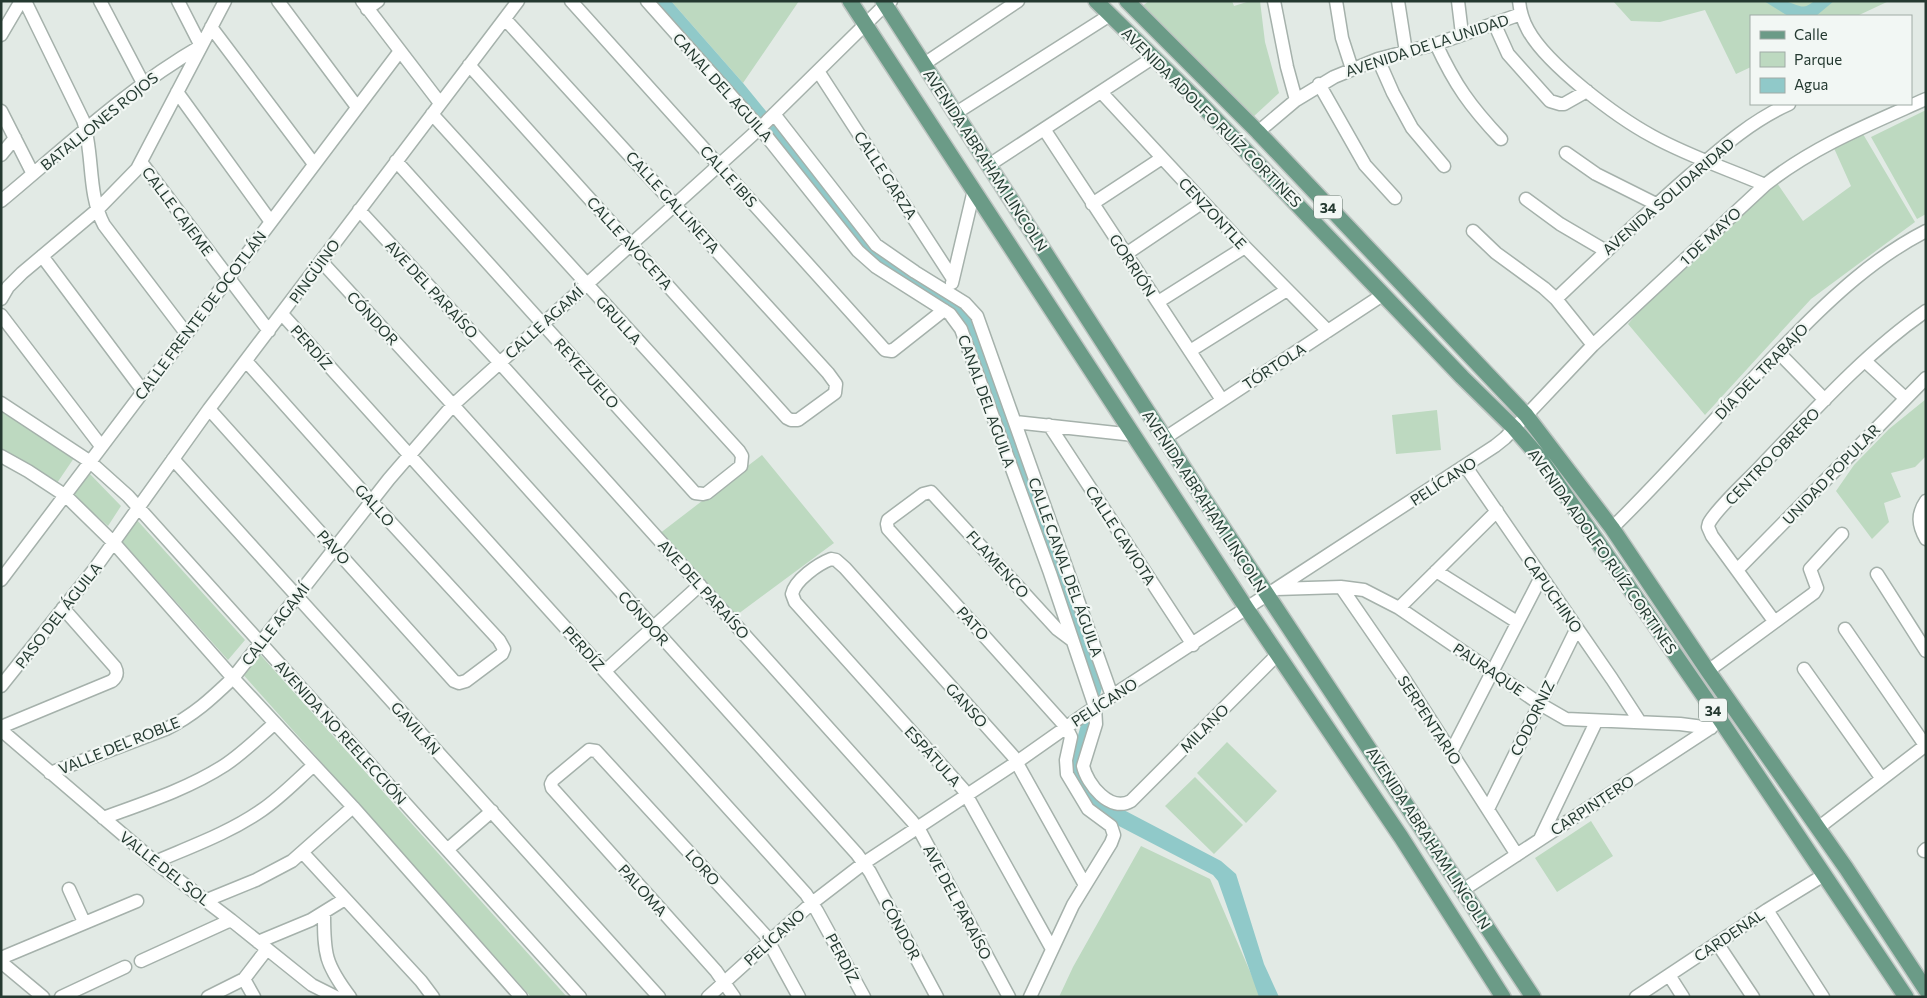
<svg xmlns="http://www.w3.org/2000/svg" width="1927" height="998" font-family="Commissioner,sans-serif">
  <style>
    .green { fill: #bdd9c0 }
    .water { fill: #90c9c9 }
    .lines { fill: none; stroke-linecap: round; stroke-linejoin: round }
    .minor-casing { stroke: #a5b1ab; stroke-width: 15 }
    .major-casing { stroke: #bdc4c1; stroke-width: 18 }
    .minor { stroke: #fff; stroke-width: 12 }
    .major { stroke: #6b9b87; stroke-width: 15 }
    .labels { text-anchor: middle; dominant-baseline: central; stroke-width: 4.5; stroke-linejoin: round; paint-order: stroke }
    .shield { fill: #f2f7f4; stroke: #62726b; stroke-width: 1 }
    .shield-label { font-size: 14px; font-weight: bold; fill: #243930 }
    .street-label { font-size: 15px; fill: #243930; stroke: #f2f7f4 }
  </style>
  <rect width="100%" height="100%" fill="#e2eae5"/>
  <path class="green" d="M671,1H799L743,83Z
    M1149,1H1232L1234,6L1250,1H1260L1265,42L1279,93L1253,117L1141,7Z
    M1613,1H1889L1857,16H1751V67L1736,74L1705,10L1660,22L1631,21Z
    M1926,110V214L1917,219L1871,137Z
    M1863,134L1915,222L1811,299L1705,415L1628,324L1672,273L1777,183L1803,221L1851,186L1833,146Z
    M1926,399V456L1915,467L1891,473L1901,497L1884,503L1889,522L1872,539L1836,491L1854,465L1889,429Z
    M1,408L74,458L55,486L1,449Z
    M1437,410L1441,450L1396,454L1392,415Z
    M762,455L834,543L734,617L659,534Z
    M88,472L121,506L108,526L72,494Z
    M136,519L245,640L228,660L120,539Z
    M257,651L567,997H531L240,671Z
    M1227,742L1277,791L1246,823L1197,773Z
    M1195,777L1243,825L1214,854L1165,806Z
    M1591,821L1613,856L1557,892L1535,858Z
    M1141,846L1210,879L1261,997H1059L1073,967Z"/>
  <path class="water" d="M647,1H671L743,83L870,238L966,304L1103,684L1081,765L1099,797L1221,861L1236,874L1264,964L1279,997H1259L1218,881L1213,875L1090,811L1067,774L1092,686L961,329L876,267Z
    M1764,1C1771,1 1781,0 1788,2C1799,5 1803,11 1814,1H1834L1816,16H1788Z"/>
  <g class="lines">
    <defs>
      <path id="minor" d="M25,1L83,120C94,154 87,193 104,225L186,333
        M100,1L143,83
        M278,1L357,107
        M362,1L440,103
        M571,1L885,350L892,351L944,310
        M647,1L760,128L858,251L876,267L950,314L961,329L1050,573L1095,707L1096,724L1083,766C1087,784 1110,813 1131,801L1278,654
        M1274,1L1287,67L1296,100
        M1336,1L1342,38L1352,69
        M1398,1L1406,52
        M1458,1L1462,34
        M1519,1C1520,11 1523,21 1528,30C1547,65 1617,117 1652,136C1688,156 1728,169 1765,185
        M367,9L378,1
        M1494,23L1508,54L1550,101L1560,104H1564L1587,91
        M211,27L314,164
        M1,35L21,1
        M1436,44C1455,85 1470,106 1501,139
        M1378,59L1393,93L1412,128L1444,166
        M924,64L1018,1
        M469,65L787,418L791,420H798L835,393L836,384L828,373L505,19
        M818,71L953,279
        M1319,84L1365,165L1395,198
        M177,92L271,222
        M1101,92L1245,247L1328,331
        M1,111L33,174
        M956,113L1110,15
        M774,114L876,245L915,272L965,303L977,316L1112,696
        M1044,129L1222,400
        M1258,132L1296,100L1334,77L1378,59L1436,44L1521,14
        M1566,153L1596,174L1656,204
        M1,155L15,138
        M396,161L695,493L703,494L707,493L741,466L742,456L739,451L432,114
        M141,162L269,331
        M989,165L1154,57
        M1526,199L1560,224L1606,251
        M1,201C66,147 128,88 201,46L178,1
        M1092,204L1162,158
        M359,210L499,362L912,821L921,833L1009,997
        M1473,231L1496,253L1544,288L1556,299L1593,345
        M1126,254L1203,202
        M42,256L143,391
        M321,261L453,405L857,854L870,872L937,997
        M952,283L974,190
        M1,299L8,287L22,273L97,210L137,169L225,1
        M1556,299C1600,257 1644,215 1690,175C1721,148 1751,121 1789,104
        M1158,302L1245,247
        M282,314L806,894L817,911L864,997
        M1,315L101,446
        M1190,351L1287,290
        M1778,352L1825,400
        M1865,361L1905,398
        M1,403L89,461L128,496L580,997
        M209,409L454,681L459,683L466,681L502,654L504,649L499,640L371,501L246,361
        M1015,422L1134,435
        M1049,425L1193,645
        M1165,438L1384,294
        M1,456L28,471L66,496L114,543L233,678L353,807L521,997
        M173,459L659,997
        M1466,467L1612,679L1640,722
        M1926,501C1917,514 1918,525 1926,539
        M1612,528C1675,467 1731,399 1793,337C1832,297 1875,257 1926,231
        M1737,570L1926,378
        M1436,571L1517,622
        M1877,574L1926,651
        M1,580L400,51
        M1341,587L1403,677L1517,855
        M1276,589L1341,587L1364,590L1399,608L1540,704L1566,719L1680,724L1711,728
        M1399,608L1497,511
        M1774,621L1712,536L1708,527L1709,523C1717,508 1747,481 1760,467C1811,414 1865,353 1926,311
        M1845,629L1925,745
        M1804,669L1882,779
        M605,671L700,585
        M1708,671L1814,593L1817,588L1810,569L1842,534
        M1,686L93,571L209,409L518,1
        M1,727L112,681C117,677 118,673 115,667L63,608
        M1,730L155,862L231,920L312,985L336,997
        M1451,752L1541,577
        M50,773L166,729C194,715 211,699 233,678L389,479L453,405L760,128L885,5L891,1
        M1488,809L1577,628
        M103,818C144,803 188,789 225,765C243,753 259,737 275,723
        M1818,828L1926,745
        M1540,839L1596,722
        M448,849L492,811
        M1924,851L1926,849
        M303,853L421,981L433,997
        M155,862C192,846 229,833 262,810C281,797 297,780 314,765
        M69,889L84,922
        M1463,890L1712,727
        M207,900L256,880L292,861L353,807
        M1767,910L1823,997
        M324,914C324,954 325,964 350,997
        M258,942L311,920L345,899
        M1717,943L1753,997
        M1052,949L963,789L795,602L792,594C795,580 818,564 831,559L836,560L845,568L1013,756L1085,885
        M1,958L137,901
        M141,961L231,920
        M1,962L43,997
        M1669,975L1683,997
        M244,979L254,997
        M61,997L125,967
        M208,997L244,979L267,949
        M708,997L812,903L864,863L1017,762L1095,707L1495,446L1505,438L1593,345L1765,185C1814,146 1870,124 1926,99
        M734,997L716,971L552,788L551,784L553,780L589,750L596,751L765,935L799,997
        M1030,997L1073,905L1111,843L1114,835L1111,826L1088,809L1067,774L1066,760L1071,737L1066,727L888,529L887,524L888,520L923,494L931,492L1057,629L1073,641
        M1636,997L1767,910L1824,875"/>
      <path id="major" d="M850,1L1247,609L1401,837L1503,997
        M883,1L1200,493L1533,997
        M1096,1L1198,101L1462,377L1514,428L1540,458L1721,721L1906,997
        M1127,1L1258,132L1526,415L1612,528L1708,671L1846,868L1926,990"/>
    </defs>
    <use href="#minor" class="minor-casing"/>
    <use href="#major" class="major-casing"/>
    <use href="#minor" class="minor"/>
    <use href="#major" class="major"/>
  </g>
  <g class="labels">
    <g class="shield">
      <rect x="1314" y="195.5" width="28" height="23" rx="4"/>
      <rect x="1699" y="698.5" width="28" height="23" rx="4"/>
    </g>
    <g class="shield-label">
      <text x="1328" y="207">34</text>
      <text x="1713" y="710">34</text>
    </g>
    <g class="street-label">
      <text transform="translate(1427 45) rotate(-18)">AVENIDA DE LA UNIDAD</text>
      <text transform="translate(723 87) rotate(48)">CANAL DEL AGUILA</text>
      <text transform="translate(1212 117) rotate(45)">AVENIDA ADOLFO RUÍZ CORTINES</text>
      <text transform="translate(99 121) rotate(-39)">BATALLONES ROJOS</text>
      <text transform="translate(986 160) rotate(57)">AVENIDA ABRAHAM LINCOLN</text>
      <text transform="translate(886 175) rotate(57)">CALLE GARZA</text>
      <text transform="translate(729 176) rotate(48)">CALLE IBIS</text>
      <text transform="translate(1668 196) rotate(-41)">AVENIDA SOLIDARIDAD</text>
      <text transform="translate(673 202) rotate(48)">CALLE GALLINETA</text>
      <text transform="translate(178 211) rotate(53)">CALLE CAJEME</text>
      <text transform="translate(1213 213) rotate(47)">CENZONTLE</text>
      <text transform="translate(1710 236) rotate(-43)">1 DE MAYO</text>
      <text transform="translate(630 243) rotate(48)">CALLE AVOCETA</text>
      <text transform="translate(1133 265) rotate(57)">GORRIÓN</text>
      <text transform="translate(314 271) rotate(-54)">PINGÜINO</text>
      <text transform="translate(432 289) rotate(47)">AVE DEL PARAÍSO</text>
      <text transform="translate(200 315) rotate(-53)">CALLE FRENTE DE OCOTLÁN</text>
      <text transform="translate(373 318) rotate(47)">CÓNDOR</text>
      <text transform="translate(619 320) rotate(48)">GRULLA</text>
      <text transform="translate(544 322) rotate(-42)">CALLE AGAMÍ</text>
      <text transform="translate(312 347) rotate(48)">PERDÍZ</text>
      <text transform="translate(1274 366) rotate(-33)">TÓRTOLA</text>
      <text transform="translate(1761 371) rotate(-46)">DÍA DEL TRABAJO</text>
      <text transform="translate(587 373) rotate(48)">REYEZUELO</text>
      <text transform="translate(987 401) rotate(70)">CANAL DEL AGUILA</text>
      <text transform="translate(1772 456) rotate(-46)">CENTRO OBRERO</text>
      <text transform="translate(1831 474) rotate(-46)">UNIDAD POPULAR</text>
      <text transform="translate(1443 481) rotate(-33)">PELÍCANO</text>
      <text transform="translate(1205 501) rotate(57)">AVENIDA ABRAHAM LINCOLN</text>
      <text transform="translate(375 505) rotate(48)">GALLO</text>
      <text transform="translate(1121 535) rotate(57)">CALLE GAVIOTA</text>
      <text transform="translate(334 547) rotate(48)">PAVO</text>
      <text transform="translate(1603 551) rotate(55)">AVENIDA ADOLFO RUÍZ CORTINES</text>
      <text transform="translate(998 564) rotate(48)">FLAMENCO</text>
      <text transform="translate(1066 567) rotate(70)">CALLE CANAL DEL ÁGUILA</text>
      <text transform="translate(704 589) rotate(48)">AVE DEL PARAÍSO</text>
      <text transform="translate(1553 594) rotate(55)">CAPUCHINO</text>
      <text transform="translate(58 615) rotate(-52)">PASO DEL ÁGUILA</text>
      <text transform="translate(644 618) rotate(48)">CÓNDOR</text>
      <text transform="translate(973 623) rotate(48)">PATO</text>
      <text transform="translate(275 624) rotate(-52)">CALLE AGAMÍ</text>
      <text transform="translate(584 648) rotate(48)">PERDÍZ</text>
      <text transform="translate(1489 669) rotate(34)">PAURAQUE</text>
      <text transform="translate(1104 702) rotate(-33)">PELÍCANO</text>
      <text transform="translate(967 705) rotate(48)">GANSO</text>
      <text transform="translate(1532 718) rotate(-64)">CODORNIZ</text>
      <text transform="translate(1430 720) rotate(57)">SERPENTARIO</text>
      <text transform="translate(416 728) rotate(48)">GAVILÁN</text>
      <text transform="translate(1204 728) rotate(-45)">MILANO</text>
      <text transform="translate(341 732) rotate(48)">AVENIDA NO REELECCIÓN</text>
      <text transform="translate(119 745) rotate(-22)">VALLE DEL ROBLE</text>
      <text transform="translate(933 756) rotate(48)">ESPÁTULA</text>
      <text transform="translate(1592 805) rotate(-33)">CARPINTERO</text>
      <text transform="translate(1429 838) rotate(57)">AVENIDA ABRAHAM LINCOLN</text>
      <text transform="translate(703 867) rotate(48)">LORO</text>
      <text transform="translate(165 868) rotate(38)">VALLE DEL SOL</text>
      <text transform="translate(643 890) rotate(48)">PALOMA</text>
      <text transform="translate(958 902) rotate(62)">AVE DEL PARAÍSO</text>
      <text transform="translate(901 929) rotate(62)">CÓNDOR</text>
      <text transform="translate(1729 935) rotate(-34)">CARDENAL</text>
      <text transform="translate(774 937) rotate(-42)">PELÍCANO</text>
      <text transform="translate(843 958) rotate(62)">PERDÍZ</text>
    </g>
  </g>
  <rect width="1927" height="998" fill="none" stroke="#243930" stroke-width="5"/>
  <rect x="1750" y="15" width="162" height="90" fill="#f2f7f4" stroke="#a0aba6"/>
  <rect x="1760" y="31" width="25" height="8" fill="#6b9b87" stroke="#a0aba6"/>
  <text x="1794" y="40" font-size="15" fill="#243930">Calle</text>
  <rect x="1760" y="52" width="25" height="15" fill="#bdd9c0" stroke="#a0aba6"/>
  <text x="1794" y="65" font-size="15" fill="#243930">Parque</text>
  <rect x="1760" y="78" width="25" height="15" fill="#90c9c9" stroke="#a0aba6"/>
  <text x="1794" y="90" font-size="15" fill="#243930">Agua</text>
</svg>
